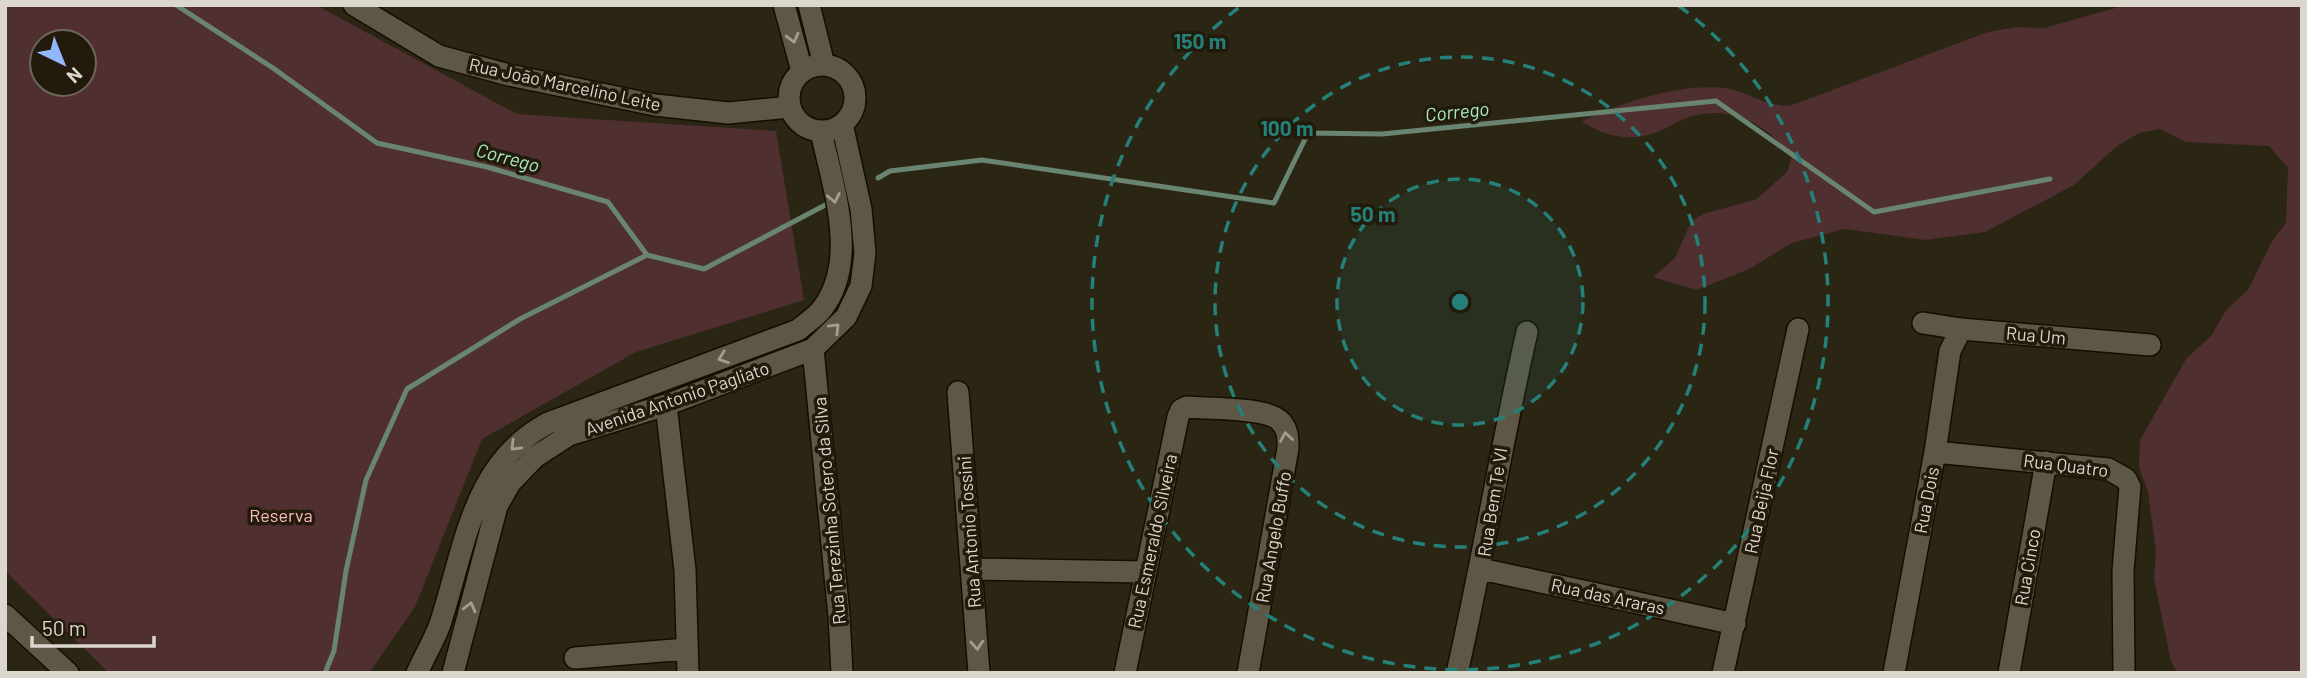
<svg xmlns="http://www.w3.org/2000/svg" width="2307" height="678" font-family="Barlow,sans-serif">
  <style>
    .green { fill: #4f2f30; fill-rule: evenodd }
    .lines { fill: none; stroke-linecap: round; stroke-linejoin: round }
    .stream { stroke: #698471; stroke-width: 5 }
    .minor-casing { stroke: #140e01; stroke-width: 24 }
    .minor { stroke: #5f5745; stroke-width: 21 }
    .oneway { stroke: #a49d90 }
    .ring { fill: none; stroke: #248078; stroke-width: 3.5; stroke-dasharray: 12 9 }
    .labels { text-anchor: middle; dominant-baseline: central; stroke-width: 7; stroke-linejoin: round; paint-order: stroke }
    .street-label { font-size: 18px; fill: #dcd7cd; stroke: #221b0b }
    .park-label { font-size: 18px; fill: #fabbbc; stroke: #221b0b }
    .water-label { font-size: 19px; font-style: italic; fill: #a6ecc2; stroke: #221b0b }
    .centre { fill: #248078; stroke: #221b0b; stroke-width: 3.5 }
    .ring-label { font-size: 21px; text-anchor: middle; font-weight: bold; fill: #248078; stroke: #221b0b; stroke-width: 7; stroke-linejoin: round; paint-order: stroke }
  </style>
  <rect width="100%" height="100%" fill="#2b2514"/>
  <path class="green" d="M5,5H316L517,114L776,131L804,300L636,352L482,439L415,607L369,673H109L5,571ZM42,42H84V84H42Z
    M2126,5H2302V673H2178L2171,662L2154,578L2156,551L2148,492L2139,467L2140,440L2186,359L2211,336L2226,310L2248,290L2271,243L2286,223L2288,168L2269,146L2186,142L2160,129L2139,133L2117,146L2074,185L1985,232L1926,240L1844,229L1792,243L1749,269L1696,290L1653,277L1675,258L1691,222L1703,214L1757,199L1788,171L1791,157C1769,126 1733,105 1693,116C1679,119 1667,129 1654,133C1629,142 1602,136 1582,121C1623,102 1685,81 1730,89C1749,93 1773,109 1792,105L1988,32L2016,27L2044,28Z"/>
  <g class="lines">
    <path class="stream" d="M176,5L273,68L377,143L487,167L608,202L647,255L704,269L829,203
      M878,178L890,171L982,160L1274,203L1308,133L1382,134L1716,101L1874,212L2050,179
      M325,673L334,651L346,571L366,480L407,389L520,319L647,255"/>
    <defs>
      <path id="minor" d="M354,5L439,56L509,75L655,105L728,113L790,107
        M784,5L802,71
        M809,5L824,65
        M789 98a33 33 0 1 1 66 0a33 33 0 1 1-66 0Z
        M1923,323L1961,329L2150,345
        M813,349L839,616L842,673
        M958,392L979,673
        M666,405L685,570L688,673
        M1935,452L2108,469L2126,479L2130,487L2123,571L2124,673
        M972,569L1146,572
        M1481,569L1735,624
        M5,615L68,673
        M575,658L687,649
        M417,673C424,657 434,641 440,624C465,549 471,464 548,423L798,330C806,323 816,317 822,309C860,260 832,185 821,131
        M453,673L497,506L510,483L535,457L569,435L666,405L813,349L846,317L861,286L865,253L861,209L842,124
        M1125,673L1178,417L1181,410L1187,407C1208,409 1269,407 1281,422C1288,430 1288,438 1288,448L1248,673
        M1457,673C1483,560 1501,445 1527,332
        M1723,673L1798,329
        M1894,673L1935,452L1950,351L1961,329
        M2009,673L2046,462"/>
    </defs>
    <use href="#minor" class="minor-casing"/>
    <use href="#minor" class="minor"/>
  </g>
  <defs><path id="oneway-chevron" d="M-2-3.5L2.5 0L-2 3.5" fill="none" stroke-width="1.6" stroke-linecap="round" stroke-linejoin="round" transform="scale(1.75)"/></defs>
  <g class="oneway">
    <use href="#oneway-chevron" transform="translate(793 38) rotate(75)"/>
    <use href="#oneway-chevron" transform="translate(834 198) rotate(79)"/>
    <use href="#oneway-chevron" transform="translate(835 328) rotate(-45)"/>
    <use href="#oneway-chevron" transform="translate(723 358) rotate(160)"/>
    <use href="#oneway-chevron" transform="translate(1286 437) rotate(-99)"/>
    <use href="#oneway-chevron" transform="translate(515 446) rotate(135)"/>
    <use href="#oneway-chevron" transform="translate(470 607) rotate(-76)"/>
    <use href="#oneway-chevron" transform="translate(977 645) rotate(86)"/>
  </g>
  <circle cx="1460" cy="302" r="123" fill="#248078" fill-opacity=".12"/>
  <g class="ring">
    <circle cx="1460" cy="302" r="123"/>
    <circle cx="1460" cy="302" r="245"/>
    <path d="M1679 6A368 368 0 1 1 1241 6"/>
  </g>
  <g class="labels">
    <g class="street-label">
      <text transform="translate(565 84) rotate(12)">Rua João Marcelino Leite</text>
      <text transform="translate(2036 335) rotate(5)">Rua Um</text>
      <text transform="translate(677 398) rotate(-19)">Avenida Antonio Pagliato</text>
      <text transform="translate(2066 465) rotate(7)">Rua Quatro</text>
      <text transform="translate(1926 500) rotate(-79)">Rua Dois</text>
      <text transform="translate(1761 501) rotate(-78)">Rua Beija Flor</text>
      <text transform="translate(1492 502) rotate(-81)">Rua Bem Te VI</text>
      <text transform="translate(829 511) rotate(-95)">Rua Terezinha Sotero da Silva</text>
      <text transform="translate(969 532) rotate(-94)">Rua Antonio Tossini</text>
      <text transform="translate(1273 537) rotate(-80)">Rua Angelo Buffo</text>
      <text transform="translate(1152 541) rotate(-78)">Rua Esmeraldo Silveira</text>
      <text transform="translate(2027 567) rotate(-80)">Rua Cinco</text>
      <text transform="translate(1608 596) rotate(12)">Rua das Araras</text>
    </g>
    <g class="park-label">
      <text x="281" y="515">Reserva</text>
    </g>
    <g class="water-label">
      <text transform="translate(1457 111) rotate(-6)">Corrego</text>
      <text transform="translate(508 157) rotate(15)">Corrego</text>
    </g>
  </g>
  <circle cx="1460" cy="302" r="10" class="centre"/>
  <g class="ring-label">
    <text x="1200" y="49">150 m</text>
    <text x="1287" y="136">100 m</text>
    <text x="1373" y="222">50 m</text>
  </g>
  <rect width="2307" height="678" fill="none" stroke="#dcd7cd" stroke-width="14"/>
  <g transform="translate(63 63) rotate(137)"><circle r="33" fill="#221b0b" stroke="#6c6659" stroke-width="2"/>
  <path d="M0-5L12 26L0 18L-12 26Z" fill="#91b8fd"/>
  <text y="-10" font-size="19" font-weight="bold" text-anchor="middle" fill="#dcd7cd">N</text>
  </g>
  <path d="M32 636v10h122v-10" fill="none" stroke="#dcd7cd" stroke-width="3.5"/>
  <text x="42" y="636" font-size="21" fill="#dcd7cd" stroke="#221b0b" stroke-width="5" paint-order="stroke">50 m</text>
</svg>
